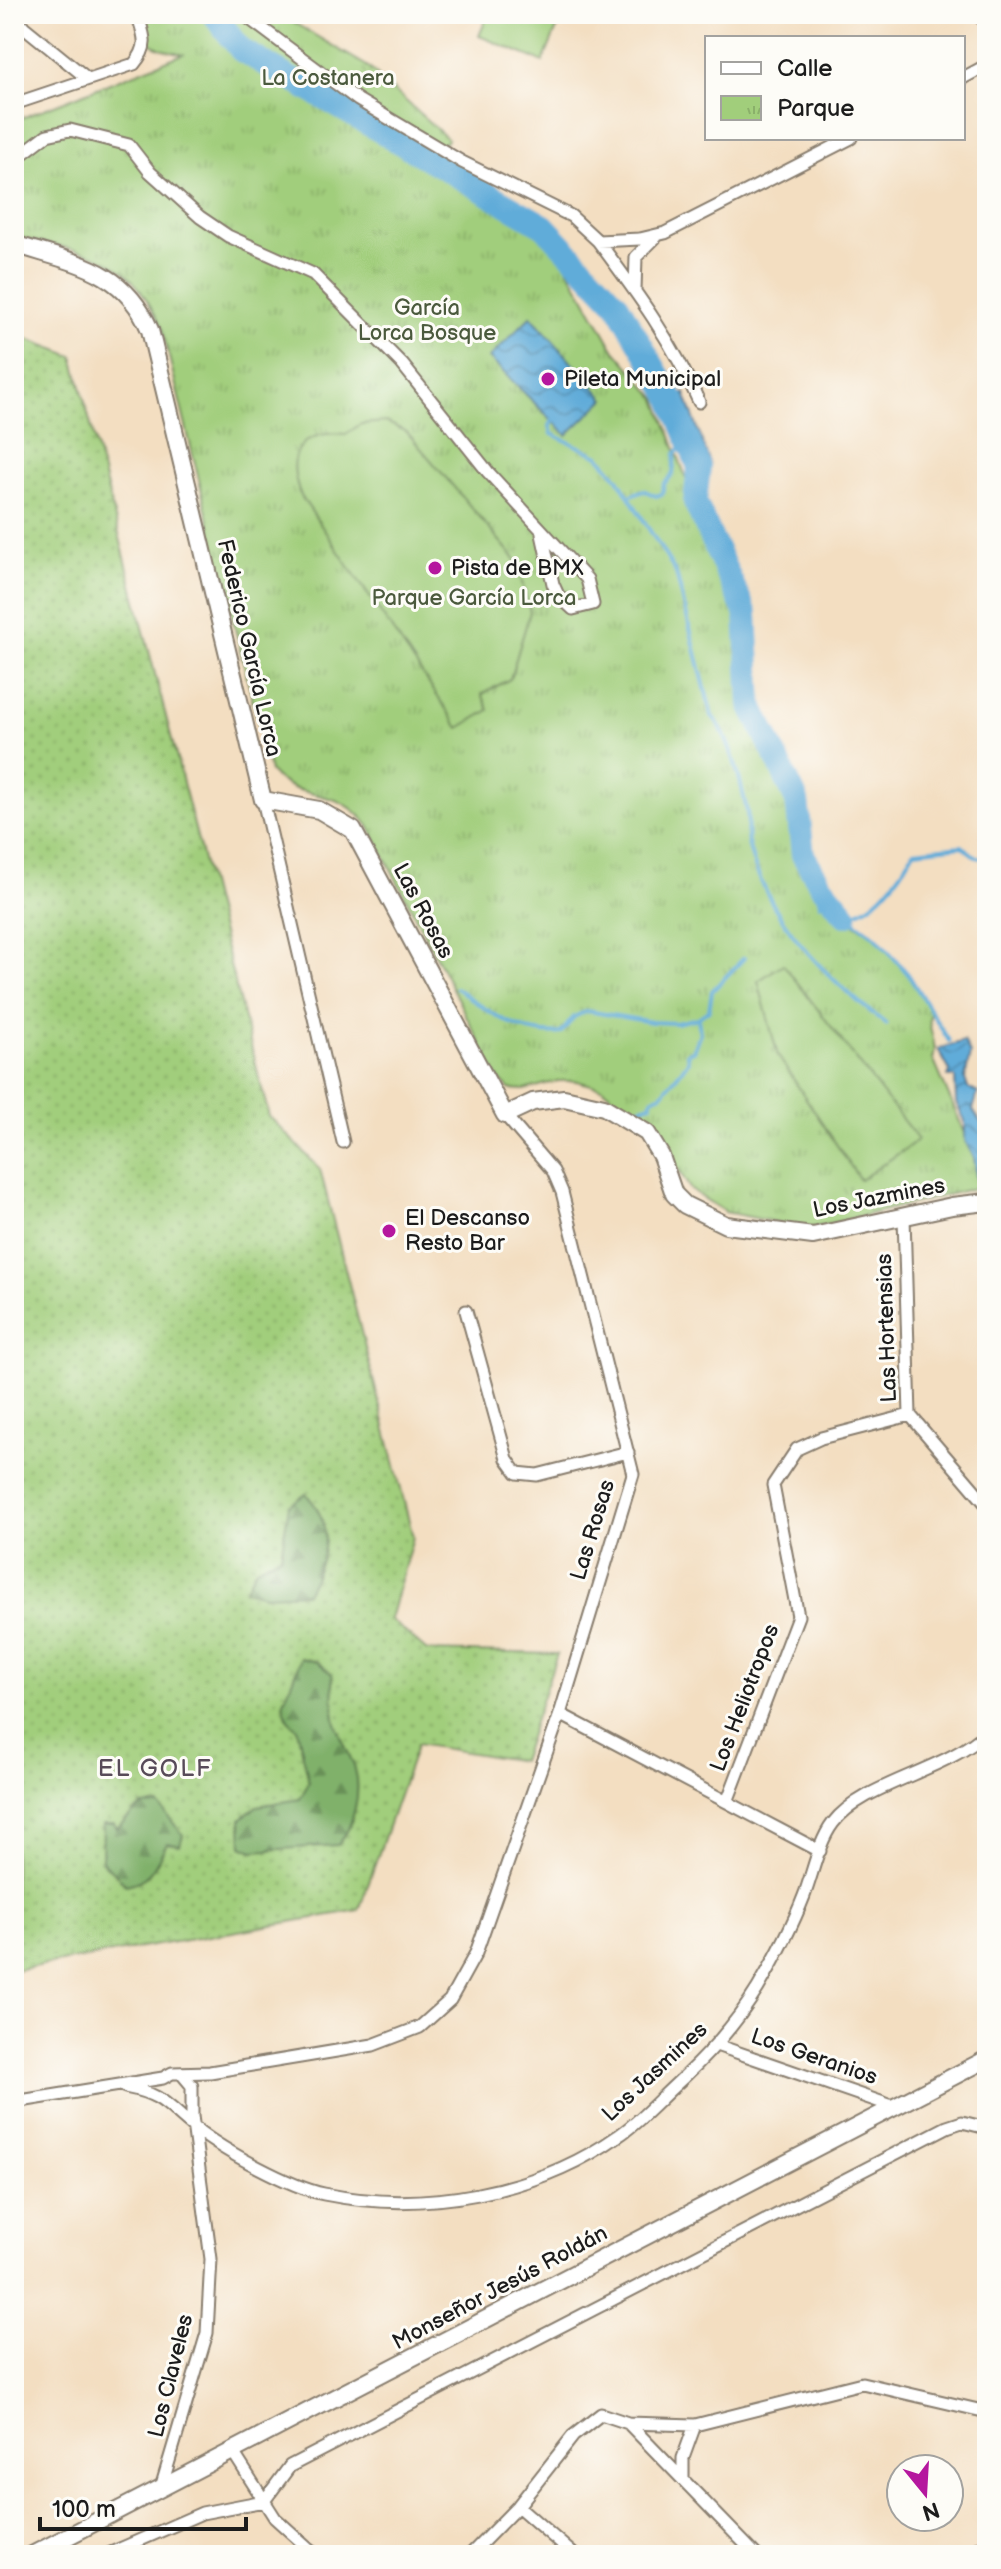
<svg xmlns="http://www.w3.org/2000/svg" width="1001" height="2569" font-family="'Balsamiq Sans',sans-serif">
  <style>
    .grass { fill: url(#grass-dots); stroke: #5e754c; stroke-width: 2 }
    .forest { fill: url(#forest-firs); stroke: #4e6644; stroke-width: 2 }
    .park { fill: url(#park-tufts); stroke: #5e754c; stroke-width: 2 }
    .pitch { fill: #a1ce7b; stroke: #5e754c; stroke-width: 2 }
    .water { fill: url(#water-waves); stroke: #3e647a; stroke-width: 2 }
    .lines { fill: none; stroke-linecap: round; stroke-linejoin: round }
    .stream { stroke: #61acd9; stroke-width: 4 }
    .river { stroke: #61acd9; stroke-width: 24 }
    .street-casing { stroke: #887d6e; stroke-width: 15 }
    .secondary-casing { stroke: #887d6e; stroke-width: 20 }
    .street { stroke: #fff; stroke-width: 11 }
    .secondary { stroke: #fff; stroke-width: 16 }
    .poi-dot { fill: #b5179e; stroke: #fdfcf7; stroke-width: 3 }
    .labels { text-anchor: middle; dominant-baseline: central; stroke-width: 6; stroke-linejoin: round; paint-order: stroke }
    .park-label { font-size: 22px; fill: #4b5a3d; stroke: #fdfcf7 }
    .poi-label { font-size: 22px; fill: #1c1c1c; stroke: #fdfcf7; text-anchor: start }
    .street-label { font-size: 22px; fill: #1c1c1c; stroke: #fdfcf7 }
    .neighbourhood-label { font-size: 24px; letter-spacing: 2px; fill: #584b59; stroke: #fdfcf7 }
  </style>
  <defs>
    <pattern id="grass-dots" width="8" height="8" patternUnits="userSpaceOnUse" patternTransform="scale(2)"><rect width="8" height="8" fill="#a1ce7b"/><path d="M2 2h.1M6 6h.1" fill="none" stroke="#8ab06a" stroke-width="1.8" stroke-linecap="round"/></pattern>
    <pattern id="forest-firs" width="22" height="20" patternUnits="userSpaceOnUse" patternTransform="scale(2)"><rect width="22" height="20" fill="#80b16b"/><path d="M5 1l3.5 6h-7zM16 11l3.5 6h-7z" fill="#688f57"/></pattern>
    <pattern id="park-tufts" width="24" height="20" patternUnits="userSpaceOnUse" patternTransform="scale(2)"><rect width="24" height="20" fill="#a1ce7b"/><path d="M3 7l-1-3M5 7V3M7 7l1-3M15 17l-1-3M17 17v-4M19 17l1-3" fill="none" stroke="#8ab06a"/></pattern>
    <pattern id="water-waves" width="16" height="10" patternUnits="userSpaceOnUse" patternTransform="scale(2)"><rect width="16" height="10" fill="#61acd9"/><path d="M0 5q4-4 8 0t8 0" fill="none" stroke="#4f8baf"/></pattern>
  </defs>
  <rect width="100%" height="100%" fill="#fdfcf7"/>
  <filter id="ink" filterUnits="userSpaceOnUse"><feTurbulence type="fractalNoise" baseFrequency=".0125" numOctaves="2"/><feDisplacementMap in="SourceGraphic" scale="16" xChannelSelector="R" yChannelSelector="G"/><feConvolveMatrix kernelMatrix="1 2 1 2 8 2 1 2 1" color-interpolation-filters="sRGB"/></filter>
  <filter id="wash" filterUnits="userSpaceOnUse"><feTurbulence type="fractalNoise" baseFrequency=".006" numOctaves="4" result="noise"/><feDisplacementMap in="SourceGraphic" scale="32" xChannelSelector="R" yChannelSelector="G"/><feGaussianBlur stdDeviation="1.8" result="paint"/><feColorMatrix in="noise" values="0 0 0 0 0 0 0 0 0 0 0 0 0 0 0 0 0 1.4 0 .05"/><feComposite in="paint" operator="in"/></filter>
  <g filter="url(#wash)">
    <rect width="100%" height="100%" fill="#f3dec1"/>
    <path class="grass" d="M14,334L73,356L269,1116L320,1169L413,1537L390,1619L427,1651L557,1654L521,1761L417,1744L359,1910L14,1970Z"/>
    <path class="forest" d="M306,1494C336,1526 326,1558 306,1593L265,1595L245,1590L256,1568L281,1555L289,1505Z
      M301,1658L318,1662L332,1674C335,1691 332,1708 336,1723C341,1740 350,1754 355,1769C362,1792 353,1828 338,1845L253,1851L242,1846L241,1819L257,1806L300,1799L309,1782L297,1728L288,1720L283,1704Z
      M159,1805L183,1835L180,1845L167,1843C155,1865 152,1880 126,1885L102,1861L103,1824H114L117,1828L141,1806Z"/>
    <path class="park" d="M137,14H279L367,66L448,139L430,159L401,153L544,226L613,348L657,399L695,502L746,614L751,704L797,801L803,855L821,885L849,920L876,937L908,974L931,1011C925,1027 939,1042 933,1059L987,1185L810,1229L725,1212L691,1190L651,1125L602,1088L577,1081H558L524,1090L509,1089L498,1078L369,826C337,783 301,805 270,772L162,328C137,277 119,258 62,247C46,243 29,242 14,235V121L183,54C150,46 149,49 137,14Z"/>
    <path class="pitch" d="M488,14H563L543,62L479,36Z
      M386,422L407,432L516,560L530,612L510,679L482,694L489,710L459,728L301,496C284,454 300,430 346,434L361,424Z
      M783,964L918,1140L860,1180L778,1056L758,981Z"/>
    <path class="water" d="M531,316L605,399L567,435L489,358Z
      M685,393L710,464L690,468L664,402Z
      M964,1041L970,1054L965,1079L968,1088L978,1093L973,1110L987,1132V1184H977L974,1157L965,1141V1121L956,1103L955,1077H948L950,1071L938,1049Z"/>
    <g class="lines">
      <path class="stream" d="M554,418L550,426L552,434L599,456L617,477L676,573L712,716C730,736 742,786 747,812C749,822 746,833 748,843C766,919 826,978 886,1024
        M630,496L643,490L656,496L662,494L664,484L673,474L675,454L685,443
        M820,904L824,898L821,885
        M846,915C875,912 901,875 914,851L962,846L976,857L987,859
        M846,915L876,937L908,974L949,1041
        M456,988C486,1010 522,1038 561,1033L574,1017L587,1011L652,1022L676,1023L698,1018
        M637,1109L651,1104L653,1098L662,1094L688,1062L687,1053L693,1051L700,1033L698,1018L709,1010L712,991L744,958"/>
      <path class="river" d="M214,14L241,50L544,226L618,305L672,399L699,467L695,502L746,614L751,704L797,801L803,855L821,885L846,915"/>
    </g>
  </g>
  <g filter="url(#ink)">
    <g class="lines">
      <defs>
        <path id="street" d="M14,14L24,27L88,79
          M243,14L358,100L462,162L571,216L598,241L640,239L665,233L851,138
          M976,14L987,23
          M963,78L987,65
          M14,104L134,64C150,46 144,35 137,14
          M14,160L47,135L70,130L129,145L150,172L200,217L228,236L313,274L402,364L488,472L587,579L593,604L573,609L558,595L553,584L542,534
          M598,241C637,293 673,342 699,402
          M635,290L636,257L657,236
          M263,800L343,1142
          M904,1217L910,1415L987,1505
          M466,1311L507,1459L517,1473L537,1475L628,1452
          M560,1714L820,1851
          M727,1802L798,1616L773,1485L797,1449L821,1438L910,1415
          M719,2046L895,2107
          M125,2087C166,2095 167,2107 196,2129C224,2151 290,2187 324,2194C422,2214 536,2194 618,2136C638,2123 655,2104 672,2088C706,2057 734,2027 758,1988C775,1959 792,1927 804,1896C813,1873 818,1843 833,1823C864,1782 948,1771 987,1732
          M14,2102L163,2078L172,2073L210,2072L373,2045L420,2027L450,2000L476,1953L560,1714L633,1474L562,1192L553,1171L505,1115
          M628,2423L756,2555
          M233,2452L275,2518L316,2555
          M683,2480V2458L695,2425
          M161,2488L207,2333L211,2259L192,2116V2086L182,2074
          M518,2506L574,2555
          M106,2555L202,2513L264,2501L290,2466L947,2127L962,2122L987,2128
          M470,2555L518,2506L573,2436L601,2414L628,2423L695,2425L862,2383L987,2412
          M969,2555L987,2543"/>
        <path id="secondary" d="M14,244C73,263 123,267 150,330L263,800L319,810L353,830L505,1115L533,1102L564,1098L604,1107L647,1133L661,1156L674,1194L685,1205L726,1225L813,1236L952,1206L987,1202
          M32,2555L987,2059"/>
      </defs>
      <use href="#street" class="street-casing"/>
      <use href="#secondary" class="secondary-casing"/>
      <use href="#street" class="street"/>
      <use href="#secondary" class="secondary"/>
    </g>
  </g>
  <g class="poi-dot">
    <circle cx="548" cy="379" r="8"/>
    <circle cx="435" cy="568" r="8"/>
    <circle cx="389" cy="1231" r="8"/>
  </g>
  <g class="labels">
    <g class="park-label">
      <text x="328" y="78">La Costanera</text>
      <text x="427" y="308">García<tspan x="427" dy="25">Lorca Bosque</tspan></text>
      <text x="474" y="598">Parque García Lorca</text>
    </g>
    <g class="poi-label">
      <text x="564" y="379">Pileta Municipal</text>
      <text x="451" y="568">Pista de BMX</text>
      <text x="405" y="1218">El Descanso<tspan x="405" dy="25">Resto Bar</tspan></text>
    </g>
    <g class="street-label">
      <text transform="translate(249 648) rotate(77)">Federico García Lorca</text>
      <text transform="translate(423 911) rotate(62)">Las Rosas</text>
      <text transform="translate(879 1198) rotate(-11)">Los Jazmines</text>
      <text transform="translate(887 1328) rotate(-92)">Las Hortensias</text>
      <text transform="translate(593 1530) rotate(-73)">Las Rosas</text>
      <text transform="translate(745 1698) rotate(-69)">Los Heliotropos</text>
      <text transform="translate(814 2057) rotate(19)">Los Geranios</text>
      <text transform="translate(655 2072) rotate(-43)">Los Jasmines</text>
      <text transform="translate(500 2288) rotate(-28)">Monseñor Jesús Roldán</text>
      <text transform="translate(171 2376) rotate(-76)">Los Claveles</text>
    </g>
    <g class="neighbourhood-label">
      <text x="155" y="1768">EL GOLF</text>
    </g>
  </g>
  <rect width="1001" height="2569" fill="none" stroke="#fdfcf7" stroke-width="48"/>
  <rect x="705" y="36" width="260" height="104" fill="#fdfcf7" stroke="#a3a29f" stroke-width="2"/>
  <rect x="721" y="62" width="40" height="12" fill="#ffffff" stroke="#a3a29f" stroke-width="2"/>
  <text x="777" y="76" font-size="24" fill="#1c1c1c">Calle</text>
  <rect x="721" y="96" width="40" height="24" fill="url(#park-tufts)" stroke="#a3a29f" stroke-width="2"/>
  <text x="777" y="116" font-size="24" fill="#1c1c1c">Parque</text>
  <g transform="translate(925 2493) rotate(162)"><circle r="38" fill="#fdfcf7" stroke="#a3a29f" stroke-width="2"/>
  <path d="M0-6L14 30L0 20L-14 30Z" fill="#b5179e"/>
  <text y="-12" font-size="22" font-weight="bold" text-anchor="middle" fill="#1c1c1c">N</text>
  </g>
  <path d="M40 2517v12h206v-12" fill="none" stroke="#1c1c1c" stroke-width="4"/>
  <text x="52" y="2517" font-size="24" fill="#1c1c1c" stroke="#fdfcf7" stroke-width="6" paint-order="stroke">100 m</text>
</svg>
